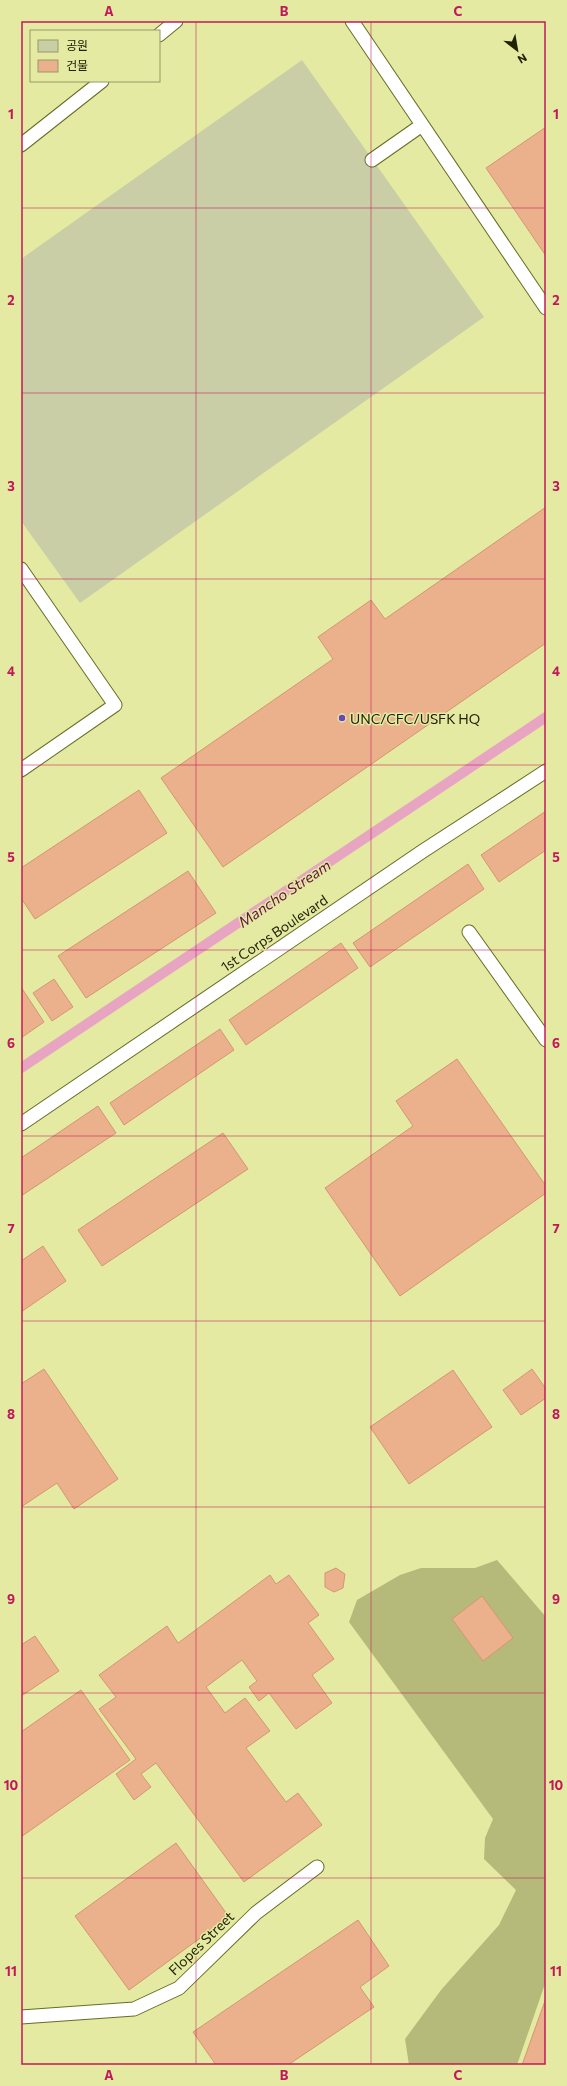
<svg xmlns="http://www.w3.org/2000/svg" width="567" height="2086" font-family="Commissioner,'Noto Sans KR',sans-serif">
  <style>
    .green { fill: #cacea7 }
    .forest { fill: #b5ba7a }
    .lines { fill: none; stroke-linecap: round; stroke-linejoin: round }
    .stream { stroke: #e7a5c1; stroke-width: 10 }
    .building { fill: #ebb08c; stroke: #d59670 }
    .service-casing { stroke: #686c26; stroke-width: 15 }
    .service { stroke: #fff; stroke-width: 13 }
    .grid { fill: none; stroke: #c2185b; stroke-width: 1; stroke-opacity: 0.55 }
    .poi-dot { fill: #6946be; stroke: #e4eaa2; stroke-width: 1.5 }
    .labels { text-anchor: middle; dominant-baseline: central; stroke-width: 3; stroke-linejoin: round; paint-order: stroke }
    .poi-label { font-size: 14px; fill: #212306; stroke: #e4eaa2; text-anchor: start }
    .street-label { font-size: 14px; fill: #212306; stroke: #e4eaa2 }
    .water-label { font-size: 15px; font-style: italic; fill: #60143d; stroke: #e4eaa2 }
    .neatline { fill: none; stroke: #c2185b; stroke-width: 1.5 }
    .grid-label { font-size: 13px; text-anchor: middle; font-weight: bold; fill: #c2185b }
  </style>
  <rect width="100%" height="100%" fill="#e4eaa2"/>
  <path class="green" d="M302,60L484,317L80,603L21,521V259Z"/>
  <path class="forest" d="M497,1560L546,1617V1981L517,2065H409L405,2039L441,1990L499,1925L516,1890L484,1859L485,1838L493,1819L349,1622L357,1600L400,1575L421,1568H475Z"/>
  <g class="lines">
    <path class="stream" d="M21,1068L546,717"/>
  </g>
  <path class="building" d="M546,127V256L486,168Z
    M546,507V643L223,867L161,778L333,659L318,637L371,600L385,619Z
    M139,790L167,833L35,919L21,898V868Z
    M546,811V850L499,882L481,855Z
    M468,864L484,889L370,967L353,943Z
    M188,871L216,913L86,998L58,956Z
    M341,943L358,968L246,1045L229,1020Z
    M54,979L73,1007L52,1021L33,993Z
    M21,987L44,1022L21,1038Z
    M220,1029L234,1050L124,1125L110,1103Z
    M457,1059L546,1186V1193L400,1296L325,1188L413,1126L396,1101Z
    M98,1106L116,1133L21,1196V1158Z
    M223,1133L248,1169L102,1266L78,1230Z
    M43,1246L66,1281L21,1312V1261Z
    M44,1369L118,1479L74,1509L57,1483L21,1507V1384Z
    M532,1369L546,1389V1398L521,1415L503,1390Z
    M453,1370L492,1427L409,1484L370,1427Z
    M336,1568L345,1574L343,1588L334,1592L325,1587V1573Z
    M270,1575L276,1584L289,1575L319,1615L308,1623L334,1659L312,1675L332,1703L296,1729L269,1693L259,1701L249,1687L257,1681L242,1660L206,1687L225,1713L245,1698L270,1731L246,1748L286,1802L298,1793L322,1825L244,1882L156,1763L141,1774L151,1787L134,1800L116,1774L136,1759L99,1709L116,1697L99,1675L167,1626L178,1643Z
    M482,1596L513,1638L483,1661L452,1619Z
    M35,1636L59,1671L21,1696V1645Z
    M81,1690L130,1760L21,1837V1732Z
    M176,1843L229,1917L129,1990L75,1916Z
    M358,1920L389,1966L360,1987L374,2007L288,2065H216L193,2032Z
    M546,1998V2065H522Z"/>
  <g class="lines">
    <defs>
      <path id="service" d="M352,21L546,308
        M159,35L176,21
        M21,145L102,81
        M372,160L422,125
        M21,569L115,705L21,770
        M469,932L546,1040
        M21,1124L423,851L546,771
        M21,2017L134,2009L179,1988L256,1913L317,1867"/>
    </defs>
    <use href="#service" class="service-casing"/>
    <use href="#service" class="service"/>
  </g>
  <path class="grid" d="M196,21V2065M371,21V2065M21,208H546M21,393H546M21,579H546M21,765H546M21,950H546M21,1136H546M21,1321H546M21,1507H546M21,1693H546M21,1878H546"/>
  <circle class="poi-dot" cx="342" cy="718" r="4"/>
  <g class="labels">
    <g class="poi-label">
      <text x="350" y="718">UNC/CFC/USFK HQ</text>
    </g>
    <g class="street-label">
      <text transform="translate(274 933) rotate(-34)">1st Corps Boulevard</text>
      <text transform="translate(201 1943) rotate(-44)">Flopes Street</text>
    </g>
    <g class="water-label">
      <text transform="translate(284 893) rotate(-34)">Mancho Stream</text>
    </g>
  </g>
  <rect width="567" height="2086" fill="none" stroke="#e4eaa2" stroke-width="44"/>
  <rect x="30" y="30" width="130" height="52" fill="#e4eaa2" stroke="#969a64"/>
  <rect x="38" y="40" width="20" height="12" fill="#cacea7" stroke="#969a64"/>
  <text x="66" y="50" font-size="12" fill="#212306">공원</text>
  <rect x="38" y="60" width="20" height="12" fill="#ebb08c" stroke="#969a64"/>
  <text x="66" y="70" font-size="12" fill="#212306">건물</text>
  <g transform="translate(517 50) rotate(149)" stroke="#e4eaa2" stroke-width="3" paint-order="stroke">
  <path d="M0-3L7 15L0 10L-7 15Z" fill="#212306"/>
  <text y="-6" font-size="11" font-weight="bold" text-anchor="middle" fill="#212306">N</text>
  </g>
  <rect x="22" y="22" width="523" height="2042" class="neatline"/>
  <g class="grid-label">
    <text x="109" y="16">A</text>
    <text x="284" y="16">B</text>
    <text x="458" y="16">C</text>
    <text x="11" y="119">1</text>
    <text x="556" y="119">1</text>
    <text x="11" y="305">2</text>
    <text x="556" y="305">2</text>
    <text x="11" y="491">3</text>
    <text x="556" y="491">3</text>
    <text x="11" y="676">4</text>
    <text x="556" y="676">4</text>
    <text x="11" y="862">5</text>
    <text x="556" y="862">5</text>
    <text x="11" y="1048">6</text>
    <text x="556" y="1048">6</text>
    <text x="11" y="1233">7</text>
    <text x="556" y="1233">7</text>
    <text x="11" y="1419">8</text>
    <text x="556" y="1419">8</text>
    <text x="11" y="1604">9</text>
    <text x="556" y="1604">9</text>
    <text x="11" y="1790">10</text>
    <text x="556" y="1790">10</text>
    <text x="11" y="1976">11</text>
    <text x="556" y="1976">11</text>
    <text x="109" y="2080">A</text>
    <text x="284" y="2080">B</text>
    <text x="458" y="2080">C</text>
  </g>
</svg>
